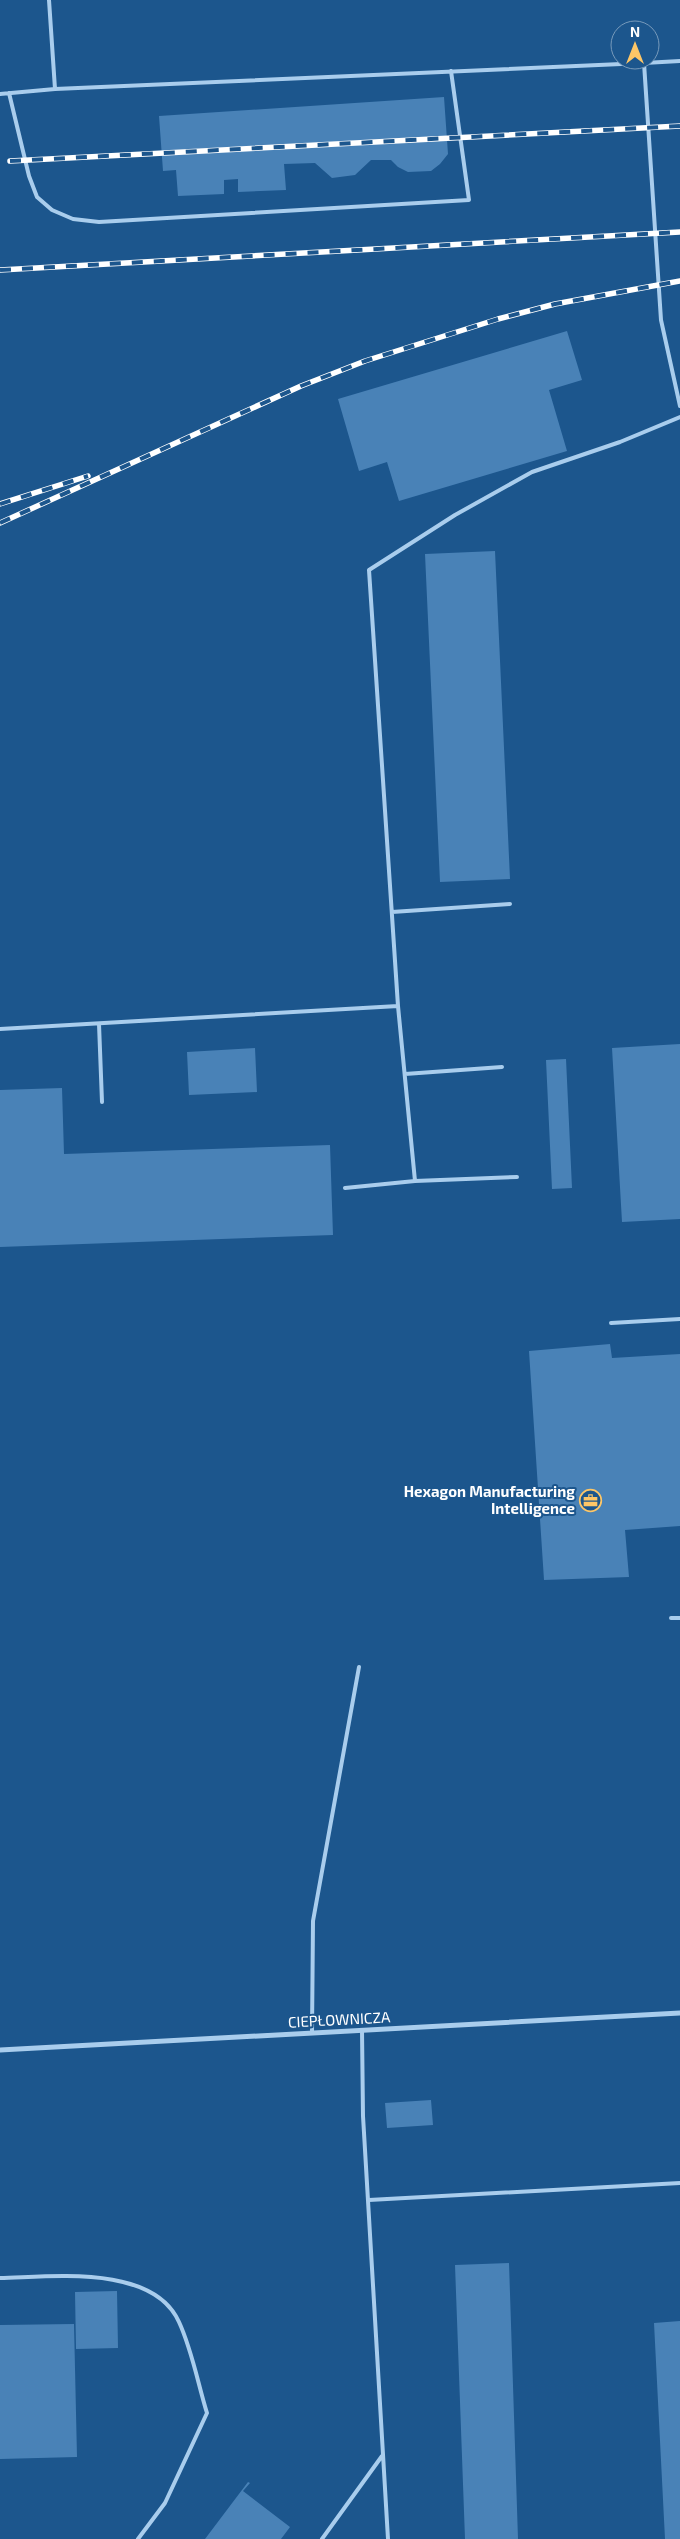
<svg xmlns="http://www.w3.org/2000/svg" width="680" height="2539" font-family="'Exo 2',sans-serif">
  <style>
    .building { fill: #4982b7 }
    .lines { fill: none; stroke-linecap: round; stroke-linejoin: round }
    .lane { stroke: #a9cded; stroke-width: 4 }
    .street { stroke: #a9cded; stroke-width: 5 }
    .rail-casing { stroke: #fff; stroke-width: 5.5 }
    .rail { stroke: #1c568d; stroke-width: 4; stroke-dasharray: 11; stroke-linecap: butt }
    .labels { text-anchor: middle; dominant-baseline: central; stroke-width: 4; stroke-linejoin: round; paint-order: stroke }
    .poi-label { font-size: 15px; font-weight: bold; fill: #fff; stroke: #1c568d; text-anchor: end }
    .street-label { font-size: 15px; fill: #fff; stroke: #1c568d }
  </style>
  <rect width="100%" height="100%" fill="#1c568d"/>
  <path class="building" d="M444,97L448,154L440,164L431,171L408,172L398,167L391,160H371L355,175L332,178L315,163L284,164L286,190L238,192V179L224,180V194L178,196L176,170L163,171L159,116Z
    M567,331L582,380L549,390L567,451L399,501L387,462L359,471L338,399Z
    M495,551L510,879L440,882L425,554Z
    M680,1044V1219L622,1222L612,1048Z
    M255,1048L257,1092L189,1095L187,1052Z
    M566,1059L572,1188L552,1189L546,1060Z
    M62,1088L64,1154L330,1145L333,1235L0,1247V1090Z
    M610,1344L612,1358L680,1354V1526L625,1530L629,1577L544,1580L529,1351Z
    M431,2100L433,2125L387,2128L385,2103Z
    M509,2263L518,2539H465L455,2265Z
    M117,2291L118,2348L76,2349L75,2292Z
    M680,2321V2539H665L654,2323Z
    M74,2324L77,2457L0,2459V2325Z
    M248,2482L250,2483L243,2491L290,2527L281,2539H205Z"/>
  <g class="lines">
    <path class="lane" d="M680,61L644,63L661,320L680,406
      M55,89L644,63
      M9,93L29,176L37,197L52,210L73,219L99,222L469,200L451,71
      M0,94L55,89L49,0
      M392,912L510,904
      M99,1024L102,1102
      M0,1029L398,1006L369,570L455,515L532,472L620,442L680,417
      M405,1074L502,1067
      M415,1181L517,1177
      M345,1188L415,1181L398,1006
      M611,1323L680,1319
      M671,1618H680
      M362,2030L363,2116L388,2539
      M312,2033L313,1921L359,1667
      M369,2200L680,2183
      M0,2278C52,2277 153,2264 179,2322C192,2350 198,2384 207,2413L165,2503L138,2539
      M322,2539L382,2456"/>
    <path class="street" d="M0,2050L680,2013"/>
    <defs>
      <path id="rail" d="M10,161L680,126
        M0,270L680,232
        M0,504L88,476
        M0,523L301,386L365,361L498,319L555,304L680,281"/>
    </defs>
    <use href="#rail" class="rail-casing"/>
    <use href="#rail" class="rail"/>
  </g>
  <defs>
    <symbol id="office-ring" viewBox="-11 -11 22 22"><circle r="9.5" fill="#1c568d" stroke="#fdc667" stroke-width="1.5"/><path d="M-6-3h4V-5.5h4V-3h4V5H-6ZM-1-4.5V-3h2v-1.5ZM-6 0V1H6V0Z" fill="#fdc667"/></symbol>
  </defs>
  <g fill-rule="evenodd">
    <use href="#office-ring" x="578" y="1488" width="25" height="25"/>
  </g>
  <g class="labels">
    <g class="poi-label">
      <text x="575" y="1491">Hexagon Manufacturing<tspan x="575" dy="17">Intelligence</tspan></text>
    </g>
    <g class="street-label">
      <text transform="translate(339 2019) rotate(-3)">CIEPŁOWNICZA</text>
    </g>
  </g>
  <g transform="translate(635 45)"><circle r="24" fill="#1c568d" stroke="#779abb"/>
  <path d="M0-4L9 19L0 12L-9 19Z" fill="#fdc667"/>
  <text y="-8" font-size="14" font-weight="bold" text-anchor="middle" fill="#ffffff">N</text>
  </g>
</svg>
